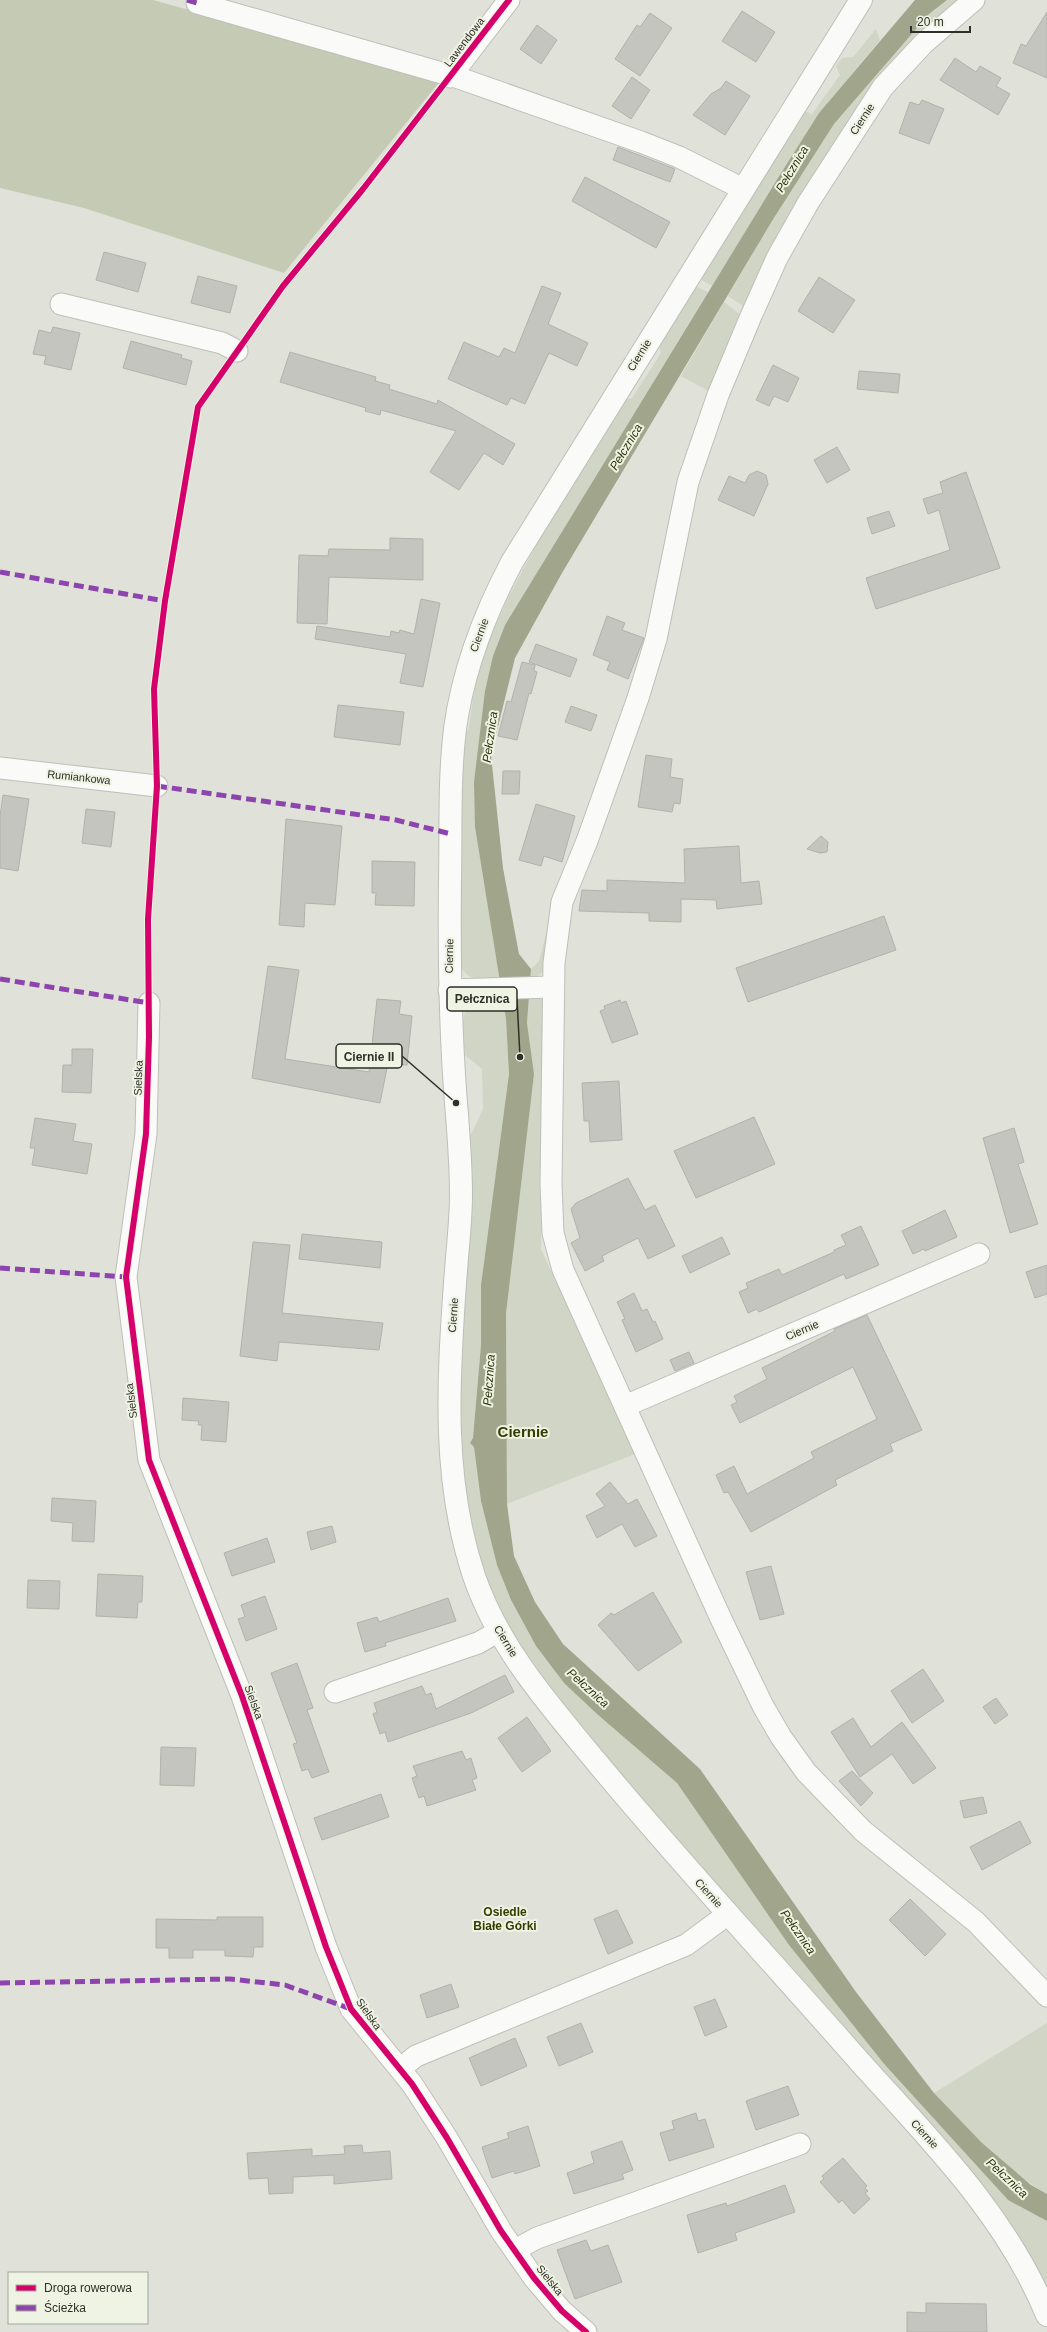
<svg xmlns="http://www.w3.org/2000/svg" width="1047" height="2332" viewBox="0 0 1047 2332" font-family="Helvetica,sans-serif">
<rect width="100%" height="100%" fill="#e0e2da"/>
<g fill="#d1d5c5">
<path d="M 947,0 L 965,0 L 919,38 L 749,307 L 743,306 L 728,296 L 772,221 L 834,124 L 929,14 Z"/>
<path d="M 876,29 L 880,40 L 819,113 L 712,286 L 700,279 L 802,110 L 812,114 L 840,75 L 836,66 L 842,58 L 853,57 Z"/>
<path d="M 693,285 L 708,292 L 505,625 L 493,656 L 475,827 L 500,980 C 478,979 468,983 457,960 L 461,776 L 464,731 L 468,731 C 471,717 472,702 475,688 C 487,635 513,586 540,539 L 537,536 L 621,401 L 632,398 L 661,353 L 657,342 Z"/>
<path d="M 724,302 L 742,316 L 712,393 L 681,376 Z"/>
<path d="M 555,900 L 544,971 L 535,978 L 531,979 L 531,969 L 539,961 Z"/>
<path d="M 536,994 L 542,1000 L 545,1018 L 541,1249 L 635,1454 L 507,1504 L 506,1314 L 534,1074 L 527,1023 L 529,995 Z"/>
<path d="M 503,996 L 506,1019 L 509,1074 L 481,1285 L 481,1345 L 473,1438 L 470,1443 L 474,1447 L 481,1501 L 497,1565 L 511,1600 L 536,1646 L 564,1683 L 597,1714 L 677,1783 L 789,1945 L 885,2065 L 1008,2200 L 1047,2221 L 1047,2291 L 1021,2240 L 998,2209 L 602,1756 L 519,1647 L 498,1610 L 483,1574 L 473,1537 L 457,1439 L 467,1143 L 483,1109 L 482,1069 L 465,1055 C 462,1017 456,998 503,996 Z"/>
<path d="M 1047,2023 L 1047,2194 C 1004,2169 967,2130 934,2093 Z"/>
</g>
<path fill="#c4cab3" d="M 0,0 L 153,0 L 441,80 L 284,273 L 84,208 L 0,188 Z"/>
<path fill="#a0a58c" d="M 915,0 L 947,0 L 929,14 L 834,124 L 772,221 L 562,573 L 515,658 L 491,755 L 503,868 L 519,954 L 531,969 L 527,1023 L 534,1074 L 506,1314 L 507,1504 L 514,1556 L 535,1602 L 563,1644 L 700,1769 L 856,1992 L 934,2093 L 982,2143 L 1031,2185 L 1047,2194 L 1047,2221 L 1008,2200 L 885,2065 L 789,1945 L 677,1783 L 597,1714 L 564,1683 L 536,1646 L 511,1600 L 497,1565 L 481,1501 L 474,1447 L 470,1443 L 473,1438 L 481,1345 L 481,1285 L 509,1074 L 506,1019 L 475,827 L 474,782 L 485,691 L 493,656 L 505,625 L 778,178 L 819,113 Z"/>
<g fill="#c4c5bf" stroke="#b0b2ab">
<path d="M 742,11 L 775,32 L 756,62 L 722,41 Z"/>
<path d="M 1047,12 L 1047,78 L 1013,63 L 1021,44 L 1026,46 Z"/>
<path d="M 650,13 L 672,28 L 640,76 L 615,59 L 637,25 L 640,27 Z"/>
<path d="M 537,25 L 557,40 L 541,64 L 520,49 Z"/>
<path d="M 955,58 L 976,72 L 980,66 L 1001,78 L 996,86 L 1010,94 L 998,115 L 940,80 Z"/>
<path d="M 632,77 L 650,90 L 631,119 L 612,106 Z"/>
<path d="M 726,81 L 750,96 L 725,135 L 693,115 L 711,94 L 721,88 Z"/>
<path d="M 922,100 L 944,109 L 929,144 L 899,133 L 910,102 L 919,105 Z"/>
<path d="M 618,147 L 675,169 L 670,182 L 613,160 Z"/>
<path d="M 585,177 L 670,222 L 656,248 L 572,201 Z"/>
<path d="M 104,252 L 146,263 L 138,292 L 96,280 Z"/>
<path d="M 198,276 L 237,286 L 230,313 L 191,303 Z"/>
<path d="M 819,277 L 855,300 L 833,333 L 798,311 Z"/>
<path d="M 542,286 L 561,293 L 548,324 L 588,343 L 577,366 L 549,353 L 525,404 L 511,398 L 507,405 L 448,379 L 464,342 L 499,357 L 504,348 L 515,353 Z"/>
<path d="M 53,327 L 80,333 L 71,370 L 44,364 L 46,356 L 33,354 L 39,330 L 51,333 Z"/>
<path d="M 131,341 L 182,355 L 181,358 L 192,361 L 186,385 L 123,368 Z"/>
<path d="M 290,352 L 376,377 L 375,381 L 390,385 L 389,389 L 437,404 L 438,400 L 515,444 L 503,465 L 484,453 L 459,490 L 430,472 L 456,431 L 381,410 L 380,415 L 365,411 L 366,408 L 280,382 Z"/>
<path d="M 773,365 L 799,378 L 788,402 L 774,396 L 769,406 L 756,400 Z"/>
<path d="M 859,371 L 900,374 L 898,393 L 857,389 Z"/>
<path d="M 837,447 L 850,470 L 827,483 L 814,460 Z"/>
<path d="M 757,471 L 766,475 L 768,484 L 754,516 L 718,500 L 729,476 L 745,483 L 749,475 Z"/>
<path d="M 966,472 L 1000,568 L 876,609 L 866,578 L 950,550 L 939,510 L 928,514 L 923,499 L 943,493 L 940,482 Z"/>
<path d="M 889,511 L 895,526 L 872,534 L 867,518 Z"/>
<path d="M 390,538 L 423,539 L 423,580 L 329,577 L 327,624 L 297,623 L 299,555 L 328,556 L 329,549 L 390,550 Z"/>
<path d="M 421,599 L 440,603 L 423,687 L 400,683 L 406,654 L 315,639 L 317,626 L 390,637 L 391,631 L 399,633 L 400,630 L 414,634 Z"/>
<path d="M 607,616 L 625,623 L 622,630 L 644,638 L 628,679 L 607,670 L 610,662 L 593,655 Z"/>
<path d="M 536,644 L 577,659 L 570,677 L 529,662 Z"/>
<path d="M 522,662 L 535,665 L 534,671 L 537,672 L 531,694 L 529,693 L 517,740 L 498,736 L 507,701 L 511,702 Z"/>
<path d="M 338,705 L 404,712 L 400,745 L 334,737 Z"/>
<path d="M 571,706 L 597,715 L 591,731 L 565,722 Z"/>
<path d="M 646,755 L 672,759 L 670,777 L 683,779 L 680,804 L 674,803 L 672,812 L 638,807 Z"/>
<path d="M 503,771 L 520,771 L 519,794 L 502,794 Z"/>
<path d="M 3,795 L 29,799 L 18,871 L 0,868 L 0,816 Z"/>
<path d="M 536,804 L 575,816 L 562,862 L 544,856 L 541,866 L 519,860 Z"/>
<path d="M 86,809 L 115,812 L 111,847 L 82,843 Z"/>
<path d="M 286,819 L 342,826 L 335,905 L 305,903 L 304,927 L 279,925 Z"/>
<path d="M 821,836 L 828,842 L 827,852 L 820,853 L 807,849 Z"/>
<path d="M 739,846 L 741,883 L 759,881 L 762,904 L 717,909 L 716,900 L 681,899 L 681,922 L 649,921 L 649,913 L 579,911 L 582,890 L 607,891 L 607,880 L 685,883 L 684,849 Z"/>
<path d="M 372,861 L 415,862 L 414,906 L 375,905 L 376,893 L 372,893 Z"/>
<path d="M 884,916 L 896,950 L 748,1002 L 736,968 Z"/>
<path d="M 268,966 L 299,970 L 285,1059 L 369,1072 L 377,999 L 401,1001 L 399,1014 L 412,1016 L 407,1065 L 388,1063 L 380,1103 L 252,1078 Z"/>
<path d="M 620,1000 L 621,1003 L 626,1001 L 638,1034 L 612,1043 L 600,1011 L 605,1009 L 604,1006 Z"/>
<path d="M 72,1049 L 93,1049 L 91,1093 L 62,1092 L 63,1065 L 72,1065 Z"/>
<path d="M 619,1081 L 622,1140 L 590,1142 L 589,1121 L 584,1121 L 582,1083 Z"/>
<path d="M 754,1117 L 775,1164 L 696,1198 L 674,1151 Z"/>
<path d="M 35,1118 L 76,1124 L 73,1141 L 92,1144 L 87,1174 L 32,1165 L 35,1148 L 30,1148 Z"/>
<path d="M 1014,1128 L 1024,1162 L 1018,1164 L 1038,1224 L 1010,1233 L 983,1138 Z"/>
<path d="M 628,1178 L 645,1210 L 655,1205 L 675,1246 L 648,1259 L 638,1238 L 602,1256 L 604,1261 L 585,1271 L 571,1243 L 580,1238 L 571,1209 L 576,1203 Z"/>
<path d="M 945,1210 L 957,1237 L 925,1251 L 924,1249 L 913,1254 L 902,1231 Z"/>
<path d="M 861,1226 L 879,1265 L 846,1279 L 844,1274 L 759,1312 L 757,1309 L 748,1313 L 739,1292 L 748,1288 L 746,1283 L 779,1269 L 782,1275 L 834,1252 L 834,1250 L 846,1245 L 841,1235 Z"/>
<path d="M 302,1234 L 382,1242 L 380,1268 L 299,1259 Z"/>
<path d="M 722,1237 L 730,1254 L 690,1273 L 682,1256 Z"/>
<path d="M 253,1242 L 290,1245 L 282,1313 L 383,1323 L 379,1350 L 279,1342 L 277,1361 L 240,1356 Z"/>
<path d="M 1047,1265 L 1047,1294 L 1035,1298 L 1026,1272 Z"/>
<path d="M 634,1293 L 642,1311 L 647,1309 L 653,1322 L 655,1321 L 663,1339 L 636,1352 L 622,1320 L 625,1319 L 617,1302 Z"/>
<path d="M 867,1315 L 922,1430 L 890,1444 L 893,1451 L 835,1480 L 837,1485 L 751,1532 L 728,1492 L 724,1493 L 716,1475 L 734,1466 L 747,1494 L 814,1458 L 811,1452 L 877,1419 L 853,1367 L 740,1423 L 731,1405 L 737,1402 L 734,1396 L 767,1379 L 762,1368 L 835,1331 L 834,1329 Z"/>
<path d="M 689,1352 L 694,1363 L 675,1371 L 670,1360 Z"/>
<path d="M 183,1398 L 229,1402 L 226,1442 L 201,1440 L 202,1425 L 198,1425 L 199,1421 L 182,1420 Z"/>
<path d="M 610,1482 L 628,1504 L 637,1499 L 657,1536 L 635,1547 L 622,1524 L 597,1538 L 586,1516 L 605,1506 L 596,1494 Z"/>
<path d="M 52,1498 L 96,1501 L 94,1542 L 72,1541 L 73,1523 L 51,1521 Z"/>
<path d="M 332,1526 L 336,1542 L 311,1550 L 307,1532 Z"/>
<path d="M 267,1538 L 275,1562 L 232,1576 L 224,1553 Z"/>
<path d="M 771,1566 L 784,1614 L 760,1620 L 746,1572 Z"/>
<path d="M 98,1574 L 143,1576 L 142,1602 L 138,1602 L 137,1618 L 96,1616 Z"/>
<path d="M 28,1580 L 60,1581 L 59,1609 L 27,1608 Z"/>
<path d="M 653,1592 L 682,1642 L 638,1671 L 598,1625 L 611,1613 L 614,1615 Z"/>
<path d="M 265,1596 L 277,1629 L 246,1641 L 238,1619 L 245,1617 L 241,1605 Z"/>
<path d="M 448,1598 L 456,1621 L 385,1643 L 386,1646 L 365,1652 L 357,1623 L 377,1617 L 379,1622 Z"/>
<path d="M 297,1663 L 313,1708 L 307,1710 L 329,1772 L 312,1778 L 308,1769 L 302,1771 L 293,1744 L 297,1743 L 271,1673 Z"/>
<path d="M 923,1669 L 944,1701 L 912,1723 L 891,1691 Z"/>
<path d="M 505,1675 L 514,1692 L 471,1713 L 388,1742 L 385,1732 L 380,1734 L 373,1714 L 377,1712 L 374,1703 L 422,1686 L 426,1695 L 431,1693 L 436,1709 Z"/>
<path d="M 996,1698 L 1008,1715 L 995,1724 L 983,1707 Z"/>
<path d="M 527,1717 L 551,1751 L 522,1772 L 498,1738 Z"/>
<path d="M 853,1718 L 871,1747 L 902,1722 L 936,1768 L 913,1784 L 892,1754 L 860,1777 L 831,1732 Z"/>
<path d="M 161,1747 L 196,1748 L 194,1786 L 160,1785 Z"/>
<path d="M 462,1751 L 466,1760 L 471,1758 L 477,1778 L 472,1780 L 476,1790 L 427,1806 L 424,1796 L 419,1798 L 412,1778 L 417,1776 L 413,1766 Z"/>
<path d="M 852,1771 L 873,1793 L 861,1806 L 839,1781 Z"/>
<path d="M 381,1794 L 389,1817 L 322,1840 L 314,1818 Z"/>
<path d="M 983,1797 L 987,1813 L 964,1818 L 960,1801 Z"/>
<path d="M 1020,1821 L 1031,1843 L 982,1870 L 970,1847 Z"/>
<path d="M 910,1899 L 946,1934 L 925,1956 L 889,1920 Z"/>
<path d="M 617,1910 L 633,1943 L 608,1954 L 594,1919 Z"/>
<path d="M 217,1917 L 263,1917 L 263,1947 L 254,1947 L 253,1957 L 225,1956 L 225,1950 L 193,1950 L 193,1958 L 169,1958 L 169,1948 L 156,1948 L 156,1919 L 217,1920 Z"/>
<path d="M 451,1984 L 459,2007 L 427,2018 L 420,1995 Z"/>
<path d="M 715,1999 L 727,2027 L 705,2036 L 694,2007 Z"/>
<path d="M 581,2023 L 593,2052 L 559,2066 L 547,2037 Z"/>
<path d="M 515,2038 L 527,2066 L 481,2086 L 469,2058 Z"/>
<path d="M 788,2086 L 799,2115 L 756,2130 L 746,2101 Z"/>
<path d="M 696,2113 L 698,2121 L 705,2119 L 714,2147 L 669,2161 L 660,2133 L 674,2129 L 672,2121 Z"/>
<path d="M 528,2126 L 540,2166 L 515,2174 L 514,2171 L 492,2178 L 482,2147 L 509,2138 L 507,2133 Z"/>
<path d="M 622,2141 L 633,2170 L 622,2174 L 624,2179 L 574,2194 L 567,2173 L 594,2163 L 591,2152 Z"/>
<path d="M 362,2145 L 363,2153 L 390,2151 L 392,2179 L 334,2184 L 334,2175 L 293,2177 L 293,2193 L 269,2194 L 268,2178 L 249,2179 L 247,2153 L 312,2149 L 312,2156 L 345,2154 L 344,2146 Z"/>
<path d="M 843,2158 L 867,2186 L 865,2188 L 868,2191 L 865,2193 L 870,2199 L 854,2214 L 842,2200 L 839,2203 L 820,2182 L 824,2179 L 822,2176 Z"/>
<path d="M 785,2185 L 795,2212 L 735,2233 L 737,2240 L 698,2253 L 687,2215 L 726,2203 L 727,2206 Z"/>
<path d="M 586,2240 L 591,2251 L 608,2245 L 622,2282 L 575,2299 L 557,2250 Z"/>
<path d="M 926,2303 L 986,2304 L 987,2332 L 907,2332 L 907,2312 L 926,2313 Z"/>
</g>
<g fill="none" stroke-linecap="round" stroke-linejoin="round">
<g stroke="#bdbfb8" stroke-width="23">
<g id="minor">
<path d="M 199,0 L 197,3 L 456,77 L 641,142 L 679,157 L 743,189"/>
<path d="M 974,0 L 924,43 L 883,87 L 808,203 L 777,258 L 751,316 L 718,395 L 688,482 L 656,639 L 638,698 L 587,841 L 562,902 L 554,963 L 551,1184 L 553,1233 L 563,1270 L 722,1621 L 763,1706 L 781,1737 L 806,1772 L 863,1831 L 976,1922 L 1047,1996"/>
<path d="M 450,77 L 509,0"/>
<path d="M 61,304 L 222,343 L 237,351"/>
<path d="M 0,768 L 157,786"/>
<path d="M 449,990 L 553,987"/>
<path d="M 149,1003 L 146,1134 L 126,1277 L 149,1460 L 242,1696 L 326,1947 L 351,2009 L 412,2084 L 447,2138 L 501,2231 L 534,2278 L 562,2311 L 586,2332"/>
<path d="M 625,1406 L 979,1254"/>
<path d="M 335,1692 L 478,1643 L 499,1631"/>
<path d="M 401,2068 L 416,2056 L 686,1945 L 728,1914"/>
<path d="M 515,2250 L 537,2238 L 800,2144"/>
</g>
</g>
<g stroke="#bdbfb8" stroke-width="24">
<path id="tertiary" d="M 861,0 L 512,562 C 484,615 463,670 455,729 C 449,778 451,828 450,878 C 449,958 450,1035 457,1115 C 459,1141 461,1167 461,1194 C 461,1223 457,1253 455,1283 C 448,1382 442,1480 474,1576 C 499,1649 551,1707 599,1765 C 683,1866 773,1963 860,2062 C 931,2141 1006,2215 1047,2315"/>
</g>
<use href="#minor" stroke="#fafbf9" stroke-width="21"/>
<use href="#tertiary" stroke="#fafbf9" stroke-width="22"/>
<g stroke="#8e44ad" stroke-width="5" stroke-dasharray="10 5" stroke-linecap="butt">
<path d="M 187,0 L 197,3"/>
<path d="M 0,572 L 165,601"/>
<path d="M 157,786 L 396,820 L 451,834"/>
<path d="M 0,979 L 149,1003 L 149,1000"/>
<path d="M 0,1268 L 126,1277"/>
<path d="M 0,1983 L 230,1979 L 285,1985 L 351,2009"/>
</g>
<g stroke="#eff3e3" stroke-width="8">
<path id="cycleway" d="M 509,0 L 363,189 L 283,286 L 198,407 L 165,601 L 154,689 L 157,786 L 148,919 L 149,1037 L 146,1134 L 126,1277 L 149,1460 L 242,1696 L 326,1947 L 351,2009 L 412,2084 L 447,2138 L 501,2231 L 534,2278 L 562,2311 L 586,2332"/>
</g>
<use href="#cycleway" stroke="#d6006c" stroke-width="6"/>
</g>
<g text-anchor="middle" stroke-width="4" stroke-linejoin="round" paint-order="stroke">
<g font-size="11" fill="#2e2f29" stroke="#eff3e3">
<text transform="translate(464 42) rotate(-53)" y="4">Lawendowa</text>
<text transform="translate(862 119) rotate(-57)" y="4">Ciernie</text>
<text transform="translate(639 355) rotate(-58)" y="4">Ciernie</text>
<text transform="translate(479 635) rotate(-70)" y="4">Ciernie</text>
<text transform="translate(79 777) rotate(6)" y="4">Rumiankowa</text>
<text transform="translate(449 956) rotate(-89)" y="4">Ciernie</text>
<text transform="translate(138 1078) rotate(-88)" y="4">Sielska</text>
<text transform="translate(453 1315) rotate(-86)" y="4">Ciernie</text>
<text transform="translate(802 1330) rotate(-23)" y="4">Ciernie</text>
<text transform="translate(131 1401) rotate(-97)" y="4">Sielska</text>
<text transform="translate(506 1641) rotate(59)" y="4">Ciernie</text>
<text transform="translate(254 1702) rotate(70)" y="4">Sielska</text>
<text transform="translate(709 1893) rotate(48)" y="4">Ciernie</text>
<text transform="translate(369 2014) rotate(55)" y="4">Sielska</text>
<text transform="translate(925 2134) rotate(48)" y="4">Ciernie</text>
<text transform="translate(550 2280) rotate(51)" y="4">Sielska</text>
</g>
<g font-size="12" font-style="italic" fill="#2e350b" stroke="#eff3e3">
<text transform="translate(792 169) rotate(-59)" y="4">Pełcznica</text>
<text transform="translate(626 447) rotate(-59)" y="4">Pełcznica</text>
<text transform="translate(490 737) rotate(-82)" y="4">Pełcznica</text>
<text transform="translate(489 1380) rotate(-86)" y="4">Pełcznica</text>
<text transform="translate(588 1688) rotate(42)" y="4">Pełcznica</text>
<text transform="translate(798 1932) rotate(55)" y="4">Pełcznica</text>
<text transform="translate(1007 2178) rotate(43)" y="4">Pełcznica</text>
</g>
<g font-size="12" font-weight="bold" fill="#343c00" stroke="#eff3e3">
<text x="505" y="1916">Osiedle<tspan x="505" dy="14">Białe Górki</tspan></text>
</g>
<g font-size="15" font-weight="bold" fill="#343c00" stroke="#eff3e3">
<text x="523" y="1437">Ciernie</text>
</g>
</g>
<path fill="none" stroke="#2e2f29" stroke-width="1.5" d="M520 1057L517 999M456 1103L402 1056"/>
<g fill="#2e2f29" stroke="#eff3e3" stroke-width="1.5">
<circle cx="520" cy="1057" r="4"/>
<circle cx="456" cy="1103" r="4"/>
</g>
<g fill="#eff3e3" stroke="#2e2f29" stroke-width="1.5">
<rect x="447" y="987" width="70" height="24" rx="4"/>
<rect x="336" y="1044" width="66" height="24" rx="4"/>
</g>
<g font-size="12" text-anchor="middle" font-weight="bold" fill="#2e2f29">
<text x="482" y="1003">Pełcznica</text>
<text x="369" y="1061">Ciernie II</text>
</g>
<rect x="8" y="2272" width="140" height="52" fill="#eff3e3" stroke="#a2a599"/>
<rect x="16" y="2285" width="20" height="6" fill="#d6006c" stroke="#a2a599"/>
<text x="44" y="2292" font-size="12" fill="#2e2f29">Droga rowerowa</text>
<rect x="16" y="2305" width="20" height="6" fill="#8e44ad" stroke="#a2a599"/>
<text x="44" y="2312" font-size="12" fill="#2e2f29">Ścieżka</text>
<path d="M911 26v6h59v-6" fill="none" stroke="#2e2f29" stroke-width="2"/>
<text x="917" y="26" font-size="12" fill="#2e2f29" stroke="#eff3e3" stroke-width="3" paint-order="stroke">20 m</text>
</svg>
